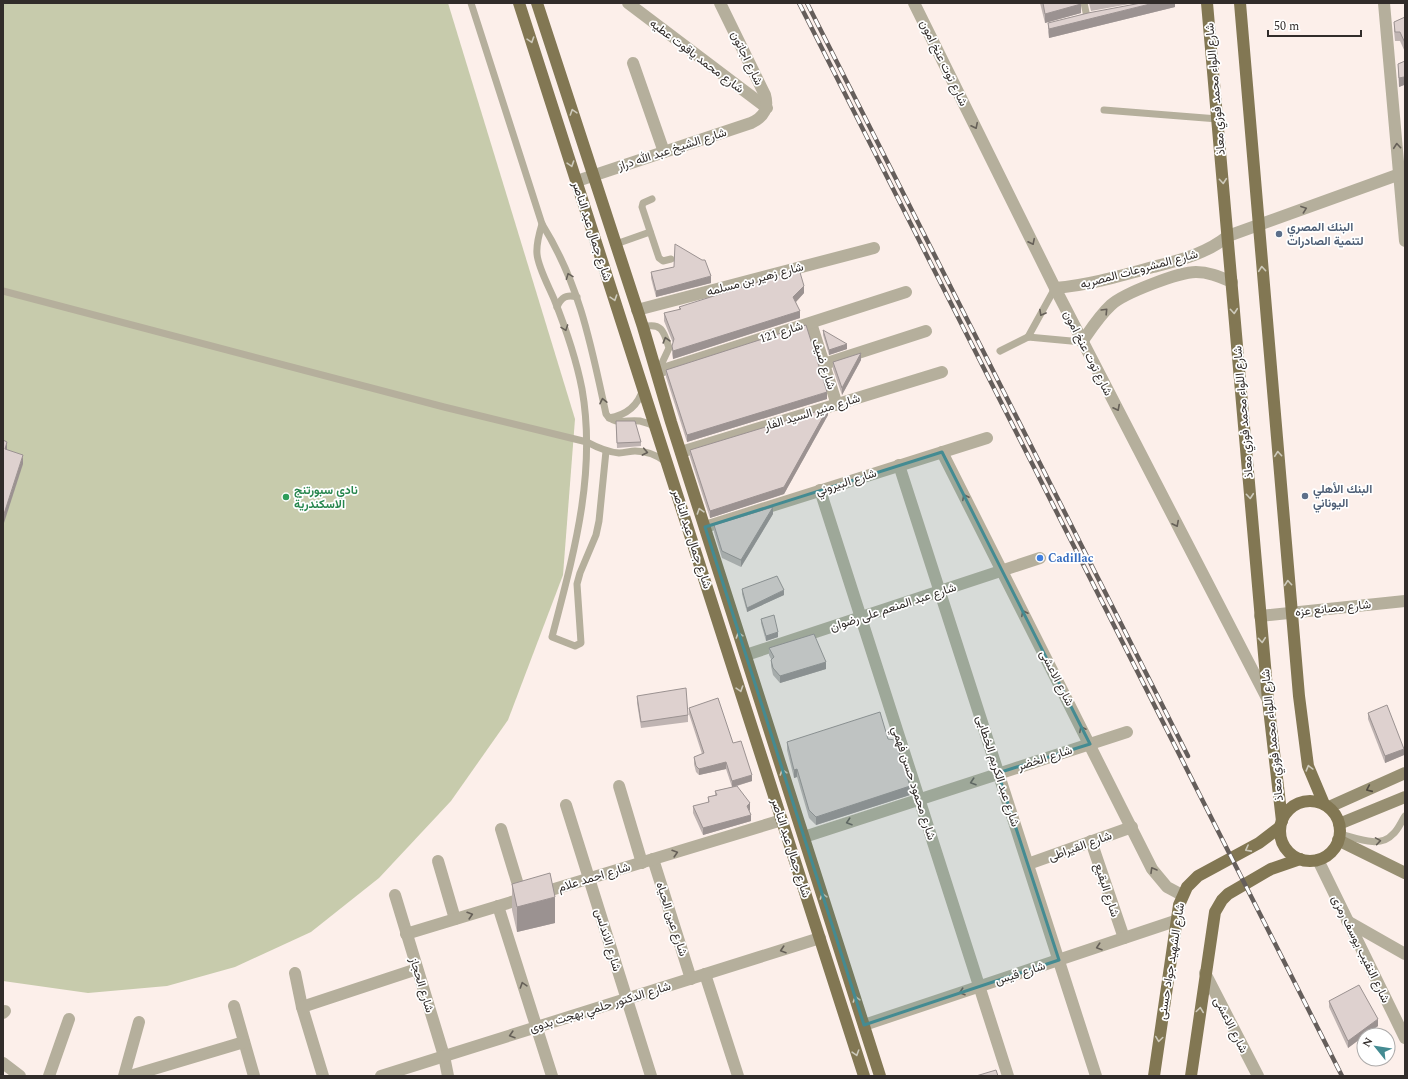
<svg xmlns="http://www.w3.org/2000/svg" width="1408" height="1079" viewBox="0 0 1408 1079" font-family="Spectral,Vazirmatn,serif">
<rect width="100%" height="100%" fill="#fcefea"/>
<path fill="#c7cbac" d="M 3,3 L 448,3 L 575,419 L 563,575 L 508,720 L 451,801 L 379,878 L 311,932 L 235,967 L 167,986 L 88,993 L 3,981 Z"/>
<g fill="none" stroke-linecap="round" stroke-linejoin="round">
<g stroke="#b5af9c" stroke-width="7">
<path d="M 471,3 L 542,224 C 580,285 591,345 606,414 C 614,426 627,419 640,421 C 645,422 650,424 655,427"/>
<path d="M 1084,3 L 1087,17"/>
<path d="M 1104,110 L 1218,119"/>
<path d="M 652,199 L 643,203 L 642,207 L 659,258 L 663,261 L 671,259"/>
<path d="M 542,224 C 539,234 536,244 537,254 C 538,267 549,287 554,299 C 566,329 576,358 582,389 C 597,474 573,556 552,637 L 575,646 L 581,643 L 577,584 L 580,573 L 596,535 L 599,521 L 606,451"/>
<path d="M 616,244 L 650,232"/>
<path d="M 3,291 L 444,407 L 587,442 C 598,448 607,452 619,453 C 625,453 630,451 635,451 C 647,451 657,455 666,462"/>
<path d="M 557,307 C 561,297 567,294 577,297"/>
<path d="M 643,327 C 662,322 664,332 669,348 L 662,363 L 656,368"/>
<path d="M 1028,337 L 1055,288"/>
<path d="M 1000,351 L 1028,337 L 1082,342"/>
<path d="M 609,418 C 627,415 638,406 643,389"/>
<path d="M 1340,834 C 1356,838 1380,849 1393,834 C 1398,830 1401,822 1405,816"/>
</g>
<g stroke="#b5af9c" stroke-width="12">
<path d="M 628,3 L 767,108"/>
<path d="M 1384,3 L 1405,241"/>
<path d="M 633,63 L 664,152"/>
<path d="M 577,181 L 751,123 C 764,117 769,109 765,95 L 720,3"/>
<path d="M 1055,288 C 1089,285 1120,276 1153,267 C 1180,260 1206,254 1228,236 L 1400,174"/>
<path d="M 637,310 L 874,248"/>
<path d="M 811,323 L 837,405"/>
<path d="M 1082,342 C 1091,329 1099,316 1111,305 C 1124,293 1179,272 1196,272 C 1209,272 1220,277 1232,282"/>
<path d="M 824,364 L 926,331"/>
<path d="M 657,372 L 906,292"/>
<path d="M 681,452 L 942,372"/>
<path d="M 942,452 L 1152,869 L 1167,887 L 1182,895"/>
<path d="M 899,465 L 1096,1076"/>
<path d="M 820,490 L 1008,1076"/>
<path d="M 705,527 L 987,438"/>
<path d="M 1260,616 L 1405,601"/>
<path d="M 746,655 L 1040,558"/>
<path d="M 619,786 L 642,863"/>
<path d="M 566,805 L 651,1076"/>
<path d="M 501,829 L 522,898"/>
<path d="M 804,837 L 1127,732"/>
<path d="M 1091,841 L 1124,938"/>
<path d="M 653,859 L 691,979"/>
<path d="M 1318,860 L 1405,1038"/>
<path d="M 438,861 L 455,919"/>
<path d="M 1028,864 L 1132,827"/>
<path d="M 395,895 L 444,1056 L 448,1076"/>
<path d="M 498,906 L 552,1076"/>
<path d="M 1347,921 L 1405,954"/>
<path d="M 406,934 L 782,820"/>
<path d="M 295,973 L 302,1007 L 323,1076"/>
<path d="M 1205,973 L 1258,1076"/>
<path d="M 705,974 L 738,1076"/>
<path d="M 234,1006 L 254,1076"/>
<path d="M 302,1007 L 417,969"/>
<path d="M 3,1013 L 5,1011"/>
<path d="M 864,1025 L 1175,921"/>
<path d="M 3,1063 L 20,1076"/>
<path d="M 49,1076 L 69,1019"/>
<path d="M 124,1076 L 139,1022"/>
<path d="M 130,1076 L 244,1042"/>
<path d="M 381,1076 L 820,938"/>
</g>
<path stroke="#b5af9c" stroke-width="12" d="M 914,3 L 1055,288 L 1268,700"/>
<g stroke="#978f72" stroke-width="12">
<path d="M 1329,807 L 1405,773"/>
<path d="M 1339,824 L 1405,797"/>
<path d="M 1338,840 L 1405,873"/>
</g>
<g stroke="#827753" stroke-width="12">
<path d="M 519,3 L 864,1076"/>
<path d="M 537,3 L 643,327 L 671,422 L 880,1076"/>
<path d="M 1207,3 L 1268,700 L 1282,821"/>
<path d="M 1240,3 L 1299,696 L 1308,766 L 1324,804"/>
<circle cx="1310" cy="831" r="30"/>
<path d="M 1154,1076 L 1179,905 L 1187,887 L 1198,876 L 1259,843 L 1280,827"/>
<path d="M 1191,1076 L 1215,912 L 1222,900 L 1228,894 L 1271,869 L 1300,859"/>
</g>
<g stroke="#655e5b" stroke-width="4.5">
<g id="rail">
<path d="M 799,3 L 1342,1076"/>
<path d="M 807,3 L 1188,756"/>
</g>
</g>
<use href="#rail" stroke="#fff" stroke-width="3" stroke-dasharray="9" stroke-linecap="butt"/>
</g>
<g fill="#bfb4b2">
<path d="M 1040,3 L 1081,3 L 1081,13 L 1045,23 Z"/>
<path d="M 1089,3 L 1135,3 L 1091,11 Z"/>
<path d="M 1175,3 L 1175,7 L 1049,38 L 1048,32 L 1048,23 Z"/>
<path d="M 1405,17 L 1405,52 L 1400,41 L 1395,41 L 1394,31 L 1394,22 Z"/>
<path d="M 1405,61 L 1405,88 L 1404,85 L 1399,87 L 1398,73 L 1398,64 Z"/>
<path d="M 651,272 L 711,283 L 656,297 L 651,278 Z"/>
<path d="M 804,293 L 796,302 L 800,318 L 673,359 L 672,354 L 672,346 L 673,343 L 664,321 L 664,313 L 679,310 L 679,307 Z"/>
<path d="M 823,330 L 847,349 L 829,355 L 823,335 Z"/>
<path d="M 861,360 L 842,395 L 833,369 L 833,362 Z"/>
<path d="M 666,370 L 827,399 L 687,442 L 666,377 Z"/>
<path d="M 828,415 L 784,494 L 710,518 L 690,457 L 690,450 Z"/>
<path d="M 616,426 L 641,442 L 641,446 L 617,448 Z"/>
<path d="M 773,514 L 741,567 L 722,558 L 714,532 L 714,525 Z"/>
<path d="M 742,589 L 784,595 L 747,612 L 742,594 Z"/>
<path d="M 761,619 L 778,637 L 766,641 L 761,623 Z"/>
<path d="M 769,648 L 826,669 L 780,683 L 773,675 L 771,666 L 771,659 L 769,655 Z"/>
<path d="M 637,696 L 688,715 L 688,722 L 641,728 L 637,703 Z"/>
<path d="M 689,708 L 733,743 L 752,781 L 734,787 L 750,810 L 749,811 L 751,821 L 703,835 L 693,813 L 693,806 L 708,803 L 708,797 L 715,795 L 715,791 L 732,787 L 726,769 L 699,775 L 696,772 L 694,764 L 694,757 L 702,754 L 689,714 Z"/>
<path d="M 1368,713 L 1404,755 L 1385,763 L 1368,719 Z"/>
<path d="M 888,739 L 910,795 L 816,825 L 809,818 L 797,777 L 794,778 L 787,750 L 787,742 Z"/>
<path d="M 512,884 L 555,923 L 517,932 L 512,910 Z"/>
<path d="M 1329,1001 L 1378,1026 L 1364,1035 L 1364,1036 L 1348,1048 L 1329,1007 Z"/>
</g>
<g fill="#9b9291">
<path d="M 1154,3 L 1175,3 L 1175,7 L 1049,38 L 1049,29 Z"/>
<path d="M 1081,4 L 1081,13 L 1045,23 L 1045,14 Z"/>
<path d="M 1404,77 L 1404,85 L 1399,87 L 1399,78 Z"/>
<path d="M 711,276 L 711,283 L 656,297 L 656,291 Z"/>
<path d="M 804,286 L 804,293 L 793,305 L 793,297 Z"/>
<path d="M 800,311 L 800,318 L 673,359 L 673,351 Z"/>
<path d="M 847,344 L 847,349 L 829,355 L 829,350 Z"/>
<path d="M 861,353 L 861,360 L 842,395 L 842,388 Z"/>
<path d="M 827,392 L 827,399 L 687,442 L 687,435 Z"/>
<path d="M 828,408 L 828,415 L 784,494 L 710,518 L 710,511 Z"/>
<path d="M 7,442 L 7,451 L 5,449 Z"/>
<path d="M 23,455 L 23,464 L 3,526 L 3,517 Z"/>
<path d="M 773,507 L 773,514 L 741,567 L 741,560 Z"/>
<path d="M 784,590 L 784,595 L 747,612 L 747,608 Z"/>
<path d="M 778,632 L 778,637 L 766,641 L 766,636 Z"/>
<path d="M 826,662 L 826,669 L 780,683 L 780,676 Z"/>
<path d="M 1404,749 L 1404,755 L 1385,763 L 1385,756 Z"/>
<path d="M 726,762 L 726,769 L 699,775 L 699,769 Z"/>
<path d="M 797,769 L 797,777 L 794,778 L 794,770 Z"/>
<path d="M 752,775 L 752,781 L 732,787 L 732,781 Z"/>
<path d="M 910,786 L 910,795 L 816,825 L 816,817 Z"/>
<path d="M 750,803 L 750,810 L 747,813 L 747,806 Z"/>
<path d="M 751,815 L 751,821 L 703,835 L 703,828 Z"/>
<path d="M 555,897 L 555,923 L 517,932 L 517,907 Z"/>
<path d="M 1378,1019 L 1378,1026 L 1365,1035 L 1364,1035 L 1364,1036 L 1348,1048 L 1348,1041 Z"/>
</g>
<g fill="#ded1cf" stroke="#9b9291">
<path d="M 1043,3 L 1081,3 L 1081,4 L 1045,14 Z"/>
<path d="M 1141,3 L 1154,3 L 1049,29 L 1048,23 L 1088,13 Z"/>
<path d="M 1405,17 L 1405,43 L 1400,32 L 1395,32 L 1394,22 Z"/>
<path d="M 1405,61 L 1405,79 L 1404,77 L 1399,78 L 1398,64 Z"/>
<path d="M 675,244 L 702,260 L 705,260 L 711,276 L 656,291 L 651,272 L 674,267 Z"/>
<path d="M 799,269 L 804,286 L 793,297 L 800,311 L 673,351 L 672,346 L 674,339 L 664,313 L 681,309 L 679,307 Z"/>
<path d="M 806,325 L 827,392 L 687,435 L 666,370 Z"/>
<path d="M 823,330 L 847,344 L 829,350 Z"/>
<path d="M 861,353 L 842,388 L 833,362 Z"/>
<path d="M 828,408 L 784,487 L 710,511 L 690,450 Z"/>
<path d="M 616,421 L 635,421 L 641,442 L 617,443 Z"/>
<path d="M 3,440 L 7,442 L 5,449 L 23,455 L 3,517 Z"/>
<path d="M 773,507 L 741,560 L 722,551 L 714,525 Z"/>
<path d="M 777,576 L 784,590 L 747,608 L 742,589 Z"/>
<path d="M 774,615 L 778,632 L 766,636 L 761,619 Z"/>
<path d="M 814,634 L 826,662 L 780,676 L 773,668 L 771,660 L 774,657 L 769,648 Z"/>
<path d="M 686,688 L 688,715 L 641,722 L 637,696 Z"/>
<path d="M 718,698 L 733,743 L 741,741 L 752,775 L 732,781 L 726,762 L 699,769 L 696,766 L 694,757 L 704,753 L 689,708 Z"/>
<path d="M 1387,705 L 1404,749 L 1385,756 L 1368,713 Z"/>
<path d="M 880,712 L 888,739 L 895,740 L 910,786 L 816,817 L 809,810 L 797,769 L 794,770 L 787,742 Z"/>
<path d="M 737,786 L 750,803 L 747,806 L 751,815 L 703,828 L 693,806 L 709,802 L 708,797 L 717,795 L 715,791 Z"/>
<path d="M 550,873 L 555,897 L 517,907 L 512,884 Z"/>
<path d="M 1359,985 L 1378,1019 L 1348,1041 L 1329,1001 Z"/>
<path d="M 996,1070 L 998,1076 L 976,1076 Z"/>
</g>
<defs><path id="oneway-chevron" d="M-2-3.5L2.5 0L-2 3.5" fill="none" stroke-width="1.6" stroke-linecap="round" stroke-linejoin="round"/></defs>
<g stroke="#cdc9ba">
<use href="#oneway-chevron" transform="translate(531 40) rotate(72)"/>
<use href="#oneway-chevron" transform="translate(573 112) rotate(-108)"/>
<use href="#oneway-chevron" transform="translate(571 164) rotate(72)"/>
<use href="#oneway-chevron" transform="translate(1223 181) rotate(85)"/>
<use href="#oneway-chevron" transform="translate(1262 269) rotate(-95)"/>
<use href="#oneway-chevron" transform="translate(614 298) rotate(72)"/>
<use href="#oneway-chevron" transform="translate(1234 311) rotate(85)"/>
<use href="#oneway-chevron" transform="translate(1278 454) rotate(-95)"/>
<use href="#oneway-chevron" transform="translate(1250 496) rotate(85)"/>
<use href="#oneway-chevron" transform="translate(700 511) rotate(-108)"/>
<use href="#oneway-chevron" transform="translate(1288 583) rotate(-95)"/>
<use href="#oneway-chevron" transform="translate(739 635) rotate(-108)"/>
<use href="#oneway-chevron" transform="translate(1262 640) rotate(85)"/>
<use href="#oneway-chevron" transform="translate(740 689) rotate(72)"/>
<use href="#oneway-chevron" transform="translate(1309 768) rotate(-105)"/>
<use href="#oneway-chevron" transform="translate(783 772) rotate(-108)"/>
<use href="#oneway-chevron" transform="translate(1248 849) rotate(152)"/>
<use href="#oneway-chevron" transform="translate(823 896) rotate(-108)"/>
<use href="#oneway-chevron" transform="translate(856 999) rotate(-108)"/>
<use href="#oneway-chevron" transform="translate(1200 1010) rotate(-82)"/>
<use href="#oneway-chevron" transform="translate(1159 1039) rotate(98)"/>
<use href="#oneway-chevron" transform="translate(856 1053) rotate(73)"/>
</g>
<g stroke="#666058">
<use href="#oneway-chevron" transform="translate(975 126) rotate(64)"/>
<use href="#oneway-chevron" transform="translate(1397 146) rotate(-95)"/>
<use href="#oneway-chevron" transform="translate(1304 209) rotate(-20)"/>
<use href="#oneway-chevron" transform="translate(1032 242) rotate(64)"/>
<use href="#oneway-chevron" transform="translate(569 276) rotate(-111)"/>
<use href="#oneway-chevron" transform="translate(1105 311) rotate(-46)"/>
<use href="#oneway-chevron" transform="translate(1042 313) rotate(119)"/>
<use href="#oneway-chevron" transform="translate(565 328) rotate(70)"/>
<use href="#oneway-chevron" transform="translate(666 340) rotate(-106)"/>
<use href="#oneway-chevron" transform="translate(603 401) rotate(-102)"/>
<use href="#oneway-chevron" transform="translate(1117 408) rotate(63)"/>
<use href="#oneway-chevron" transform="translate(645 452) rotate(11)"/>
<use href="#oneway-chevron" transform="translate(965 497) rotate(-117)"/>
<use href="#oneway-chevron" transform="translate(1176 524) rotate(63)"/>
<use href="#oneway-chevron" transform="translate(1024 613) rotate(-117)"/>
<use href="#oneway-chevron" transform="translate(1082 729) rotate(-117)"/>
<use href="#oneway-chevron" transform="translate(973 782) rotate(162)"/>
<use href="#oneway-chevron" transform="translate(849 822) rotate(162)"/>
<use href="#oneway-chevron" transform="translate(1378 841) rotate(-9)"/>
<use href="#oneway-chevron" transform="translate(675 853) rotate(-17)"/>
<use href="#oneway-chevron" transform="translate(1153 870) rotate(-120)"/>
<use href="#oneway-chevron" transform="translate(470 915) rotate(-17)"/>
<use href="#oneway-chevron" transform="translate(1099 947) rotate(162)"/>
<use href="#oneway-chevron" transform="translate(783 950) rotate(162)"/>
<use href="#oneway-chevron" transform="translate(523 985) rotate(-108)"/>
<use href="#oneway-chevron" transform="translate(962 992) rotate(162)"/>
<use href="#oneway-chevron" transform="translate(512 1035) rotate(163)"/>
</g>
<use stroke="#504a40" href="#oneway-chevron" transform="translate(1369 789) rotate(156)"/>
<path fill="#448b92" fill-opacity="0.2" stroke="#448b92" stroke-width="3" stroke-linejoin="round" d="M 942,452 L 1090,744 L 998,773 L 1059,960 L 864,1025 L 705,527 Z"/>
<g fill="#5c6f8a" stroke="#fff" stroke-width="1.5">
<circle cx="1279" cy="234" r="4"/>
<circle cx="1305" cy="496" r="4"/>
</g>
<circle fill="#2e9e5b" stroke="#fff" stroke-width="1.5" cx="286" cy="497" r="4"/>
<circle fill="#3f7fe0" stroke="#fff" stroke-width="1.5" cx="1040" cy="558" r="4"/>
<g text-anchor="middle" stroke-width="3.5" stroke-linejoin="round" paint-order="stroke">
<g font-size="12" fill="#312c2a" stroke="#fff">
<text transform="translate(697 56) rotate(37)" y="4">شارع محمد ياقوت عطيه</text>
<text transform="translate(747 58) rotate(64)" y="4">شارع اجاتون</text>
<text transform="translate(944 63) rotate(64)" y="4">شارع توت عنخ امون</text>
<text transform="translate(1215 89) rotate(-95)" y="4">شارع اللواء محمد فوزي معاذ</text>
<text transform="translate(672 149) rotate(-18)" y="4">شارع الشيخ عبد الله دراز</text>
<text transform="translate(592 231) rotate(72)" y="4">شارع جمال عبد الناصر</text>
<text transform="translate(1139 269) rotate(-15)" y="4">شارع المشروعات المصريه</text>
<text transform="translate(755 279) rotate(-15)" y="4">شارع زهير بن مسلمه</text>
<text transform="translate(781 332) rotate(-18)" y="4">شارع 121</text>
<text transform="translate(1088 353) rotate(63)" y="4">شارع توت عنخ امون</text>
<text transform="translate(824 364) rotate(72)" y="4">شارع ضيف</text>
<text transform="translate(812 412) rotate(-17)" y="4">شارع منير السيد الفار</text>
<text transform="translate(1243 412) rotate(-95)" y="4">شارع اللواء محمد فوزي معاذ</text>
<text transform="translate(846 482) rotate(-18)" y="4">شارع البيروني</text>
<text transform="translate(692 539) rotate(72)" y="4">شارع جمال عبد الناصر</text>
<text transform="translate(893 607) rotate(-18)" y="4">شارع عبد المنعم على رضوان</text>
<text transform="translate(1333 608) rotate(-6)" y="4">شارع مصانع عزه</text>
<text transform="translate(1057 678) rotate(63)" y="4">شارع الاعشى</text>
<text transform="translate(1272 735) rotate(-96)" y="4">شارع اللواء محمد فوزي معاذ</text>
<text transform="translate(1045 758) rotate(-18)" y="4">شارع الخضر</text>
<text transform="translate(998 771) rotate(72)" y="4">شارع عبد الكريم الخطابى</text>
<text transform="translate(914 783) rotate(72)" y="4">شارع محمود حسن فهمي</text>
<text transform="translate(1080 846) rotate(-20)" y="4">شارع القيراطى</text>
<text transform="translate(791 848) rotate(72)" y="4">شارع جمال عبد الناصر</text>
<text transform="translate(594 877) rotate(-17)" y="4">شارع احمد علام</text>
<text transform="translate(1107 890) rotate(72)" y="4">شارع البقيع</text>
<text transform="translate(672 919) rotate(72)" y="4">شارع عين الحياه</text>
<text transform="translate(608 940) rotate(73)" y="4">شارع الاندلس</text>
<text transform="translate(1361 949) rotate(64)" y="4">شارع النقيب يوسف رمزى</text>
<text transform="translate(1171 961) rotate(-81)" y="4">شارع الشهيد جواد حسنى</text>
<text transform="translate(1020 973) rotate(-18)" y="4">شارع قيس</text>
<text transform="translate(422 985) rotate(73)" y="4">شارع الحجاز</text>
<text transform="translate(600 1007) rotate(-17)" y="4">شارع الدكتور حلمي بهجت بدوى</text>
<text transform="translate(1231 1025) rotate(63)" y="4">شارع الاعشى</text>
</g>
<g font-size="12" font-weight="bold" fill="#4e5e75" stroke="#fff" text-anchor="start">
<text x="1287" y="231">البنك المصري<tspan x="1287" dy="14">لتنمية الصادرات</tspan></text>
<text x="1313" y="493">البنك الأهلي<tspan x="1313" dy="14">اليوناني</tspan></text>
</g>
<g font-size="12" font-weight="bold" fill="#27864d" stroke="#fff" text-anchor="start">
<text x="294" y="494">نادي سبورتنج<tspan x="294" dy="14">الاسكندرية</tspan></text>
</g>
<g font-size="12" font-weight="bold" fill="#366cbe" stroke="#fff" text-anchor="start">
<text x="1048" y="562">Cadillac</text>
</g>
</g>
<rect width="1408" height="1079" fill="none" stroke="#312c2a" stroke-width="8"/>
<g transform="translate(1376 1047) rotate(300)"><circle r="19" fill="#ffffff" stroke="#adabaa"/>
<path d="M0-3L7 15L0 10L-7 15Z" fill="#448b92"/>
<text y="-6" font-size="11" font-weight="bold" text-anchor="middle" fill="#312c2a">N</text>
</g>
<path d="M1268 30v6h93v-6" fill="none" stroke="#312c2a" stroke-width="2"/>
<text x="1274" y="30" font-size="12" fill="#312c2a" stroke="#ffffff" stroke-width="3" paint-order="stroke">50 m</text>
</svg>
